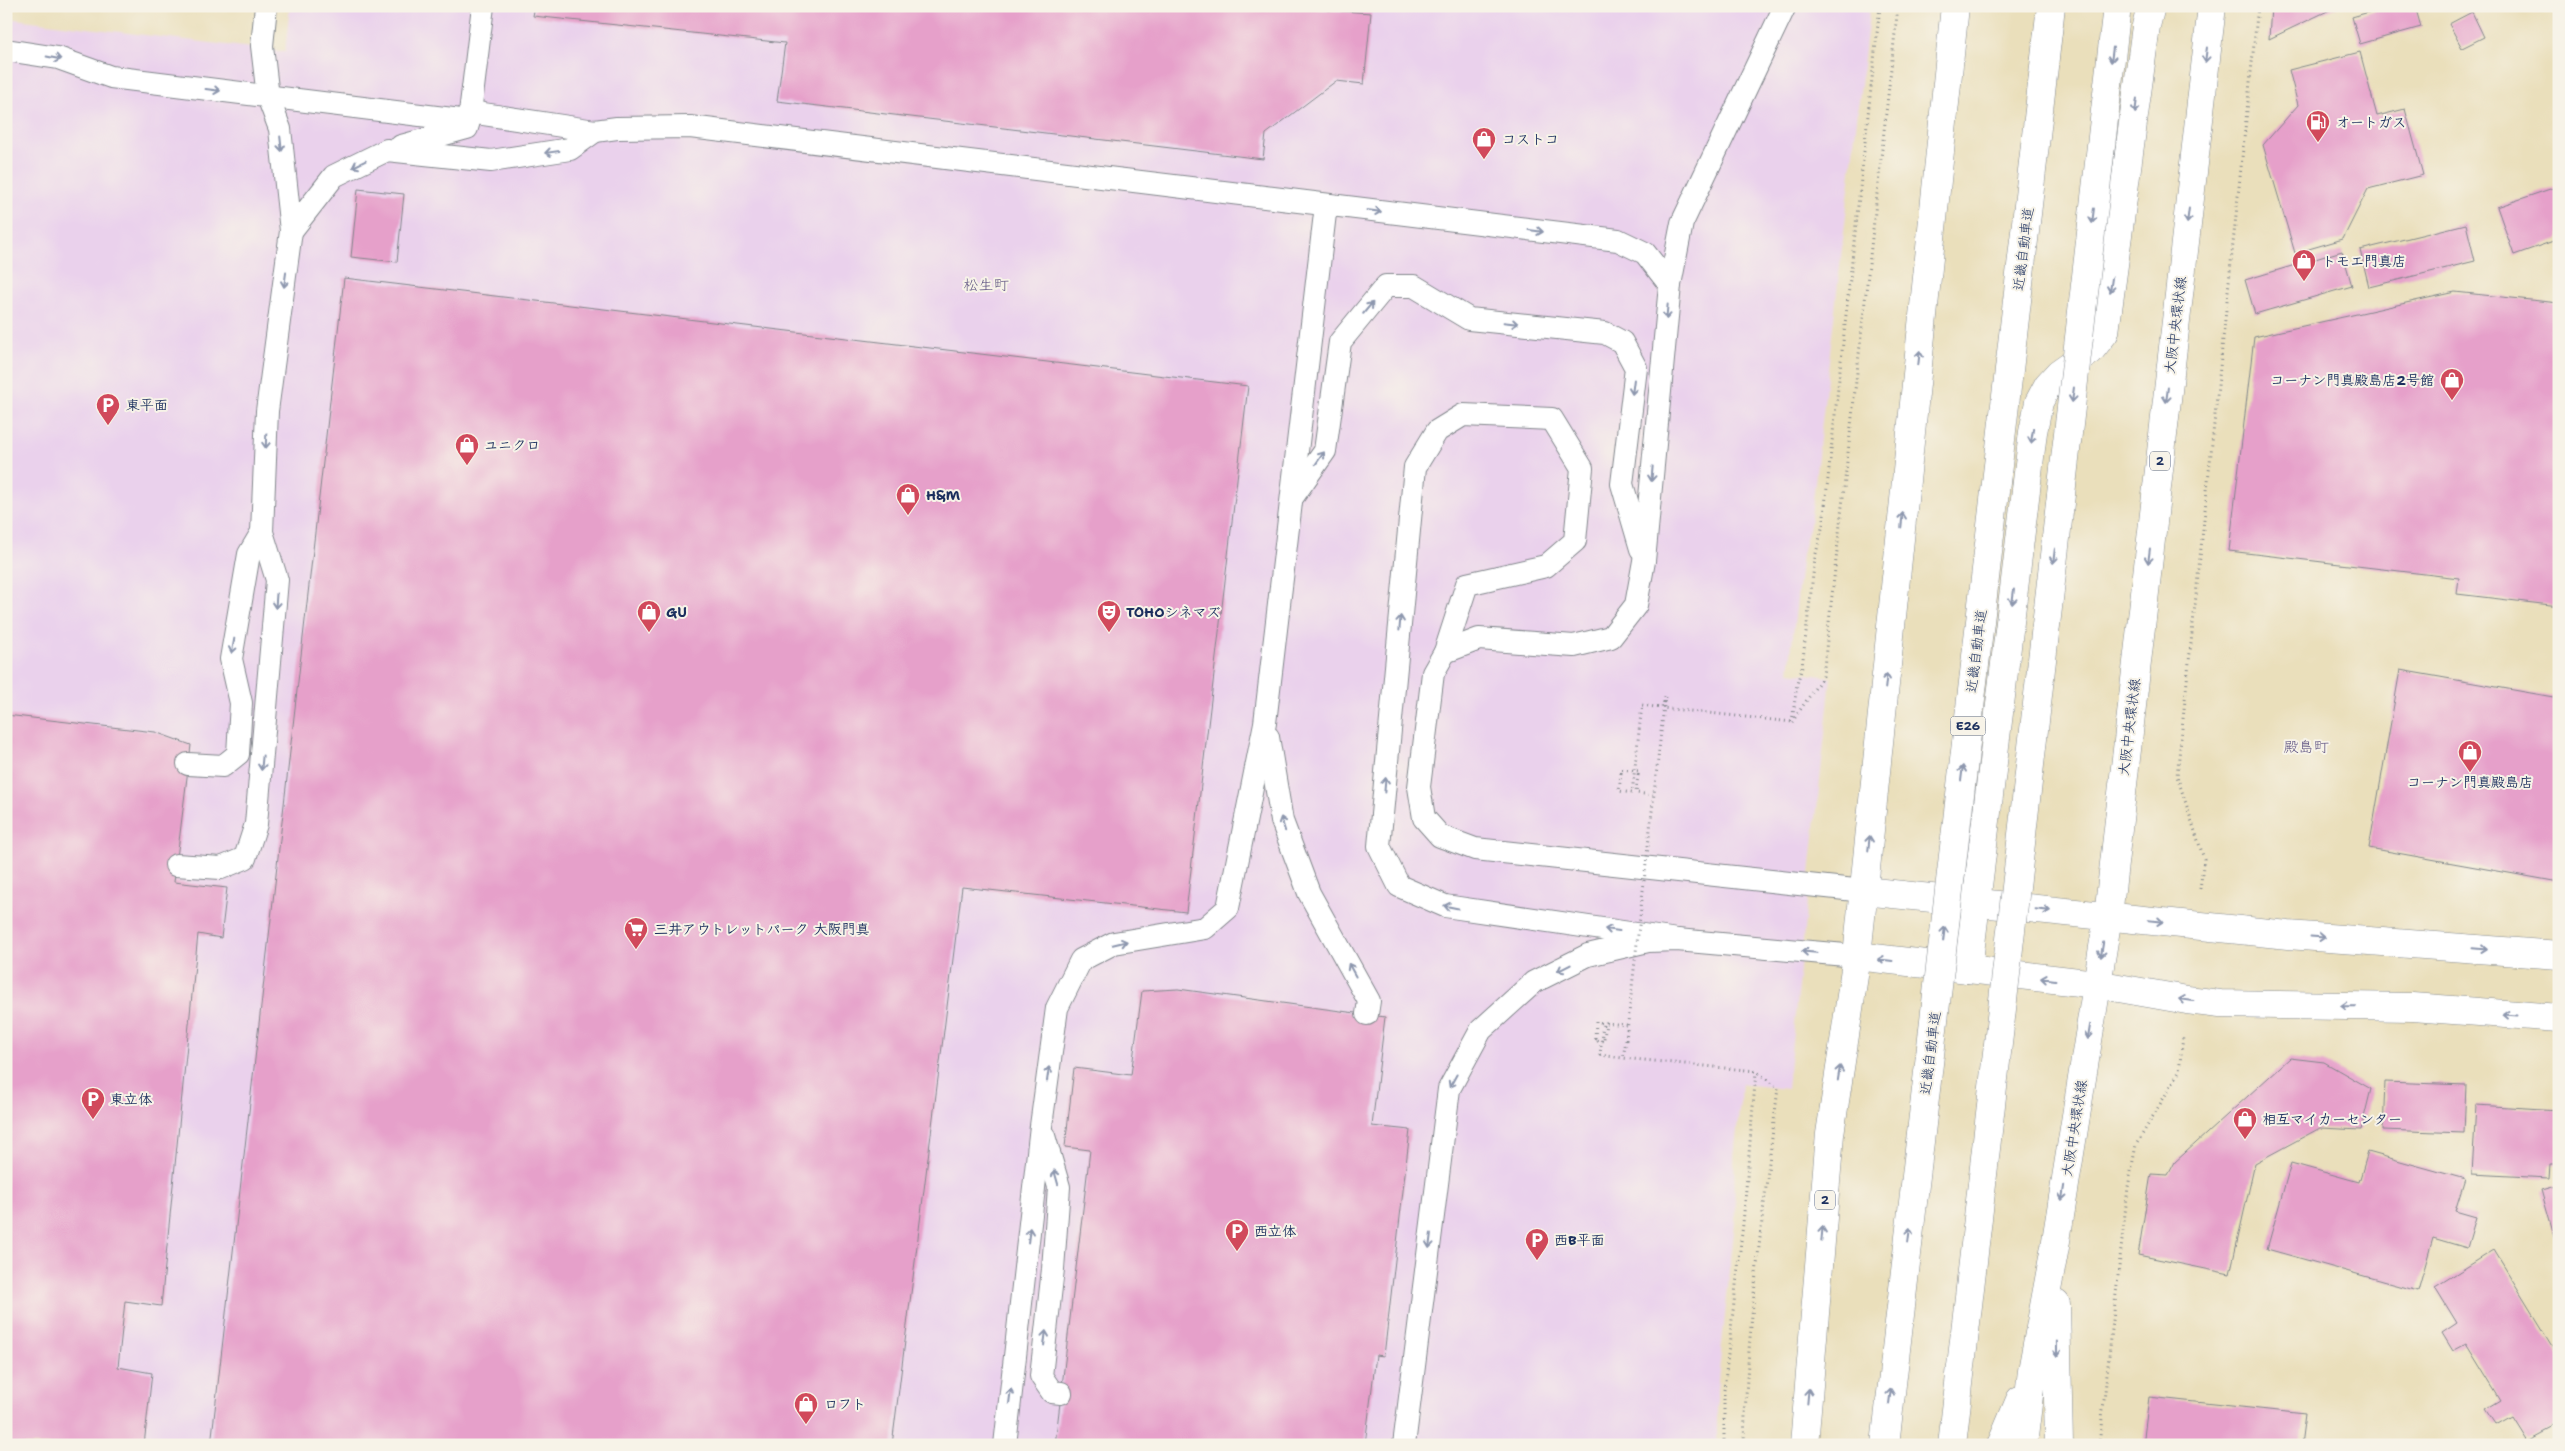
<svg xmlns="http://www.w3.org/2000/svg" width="2565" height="1451" viewBox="0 0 2565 1451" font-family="'Shantell Sans','Klee One',sans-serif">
<rect width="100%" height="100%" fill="#f7f3e8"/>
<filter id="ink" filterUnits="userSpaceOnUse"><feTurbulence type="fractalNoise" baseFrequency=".02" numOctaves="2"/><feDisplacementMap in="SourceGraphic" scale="10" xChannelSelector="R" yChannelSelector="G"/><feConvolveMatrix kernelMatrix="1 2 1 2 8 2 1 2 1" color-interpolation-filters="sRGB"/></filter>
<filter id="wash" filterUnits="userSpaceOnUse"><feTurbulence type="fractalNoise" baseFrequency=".0096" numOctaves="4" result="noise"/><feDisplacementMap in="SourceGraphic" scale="20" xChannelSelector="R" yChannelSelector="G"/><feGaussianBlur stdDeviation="1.12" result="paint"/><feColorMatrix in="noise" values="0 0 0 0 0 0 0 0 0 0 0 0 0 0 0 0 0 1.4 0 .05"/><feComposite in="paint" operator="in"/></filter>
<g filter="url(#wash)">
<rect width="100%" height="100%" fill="#eadfbb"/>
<path fill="#ead1ec" d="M 290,6 L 1870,6 L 1810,525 L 1802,553 L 1789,672 L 1831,677 L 1787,1089 L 1742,1084 L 1734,1156 L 1735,1221 L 1717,1390 L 1717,1445 L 6,1445 L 6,18 L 285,52 Z"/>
<g id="blocks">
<g fill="#e6a0ca">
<path d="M 535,6 L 1317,6 L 1316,9 L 1371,13 L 1364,84 L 1336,81 L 1266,134 L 1263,159 L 777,101 L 785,43 L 533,16 Z"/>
<path d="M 2271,6 L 2338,6 L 2269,39 Z"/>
<path d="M 2390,6 L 2415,6 L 2421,27 L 2360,44 L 2352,17 Z"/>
<path d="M 2472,12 L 2484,37 L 2462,48 L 2449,24 Z"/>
<path d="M 2360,52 L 2377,116 L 2405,109 L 2423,175 L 2368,189 L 2343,239 L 2295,253 L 2263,145 L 2298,105 L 2289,70 Z"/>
<path d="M 2559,186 L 2559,239 L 2514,255 L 2497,207 Z"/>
<path d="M 358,189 L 404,194 L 397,262 L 351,257 Z"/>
<path d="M 2466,224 L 2475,261 L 2369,287 L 2360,250 Z"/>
<path d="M 2342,251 L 2352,286 L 2255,314 L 2245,280 Z"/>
<path d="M 344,278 L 1248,386 L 1186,912 L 962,887 L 892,1445 L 211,1445 Z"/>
<path d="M 2455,292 L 2559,303 L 2559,606 L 2457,594 L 2459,578 L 2229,551 L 2254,337 Z"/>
<path d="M 2400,670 L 2559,698 L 2559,882 L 2369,848 Z"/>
<path d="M 6,715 L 155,732 L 191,745 L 174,882 L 227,888 L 221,938 L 198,934 L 161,1306 L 125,1301 L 118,1367 L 152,1373 L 144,1445 L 6,1445 Z"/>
<path d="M 1178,989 L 1385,1017 L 1372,1126 L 1410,1130 L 1384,1356 L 1376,1355 L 1365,1445 L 1055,1445 L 1090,1150 L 1065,1147 L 1074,1068 L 1131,1075 L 1142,991 Z"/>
<path d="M 2290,1058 L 2324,1062 L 2371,1089 L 2361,1130 L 2320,1128 L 2255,1163 L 2230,1274 L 2138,1255 L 2151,1174 L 2168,1175 L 2175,1162 Z"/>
<path d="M 2385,1082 L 2466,1085 L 2464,1133 L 2383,1130 Z"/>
<path d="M 2476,1105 L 2559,1110 L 2559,1164 L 2550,1164 L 2549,1178 L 2472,1174 Z"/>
<path d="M 2368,1152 L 2465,1179 L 2455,1211 L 2476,1217 L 2467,1248 L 2433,1238 L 2418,1291 L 2267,1249 L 2291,1163 L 2359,1182 Z"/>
<path d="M 2559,1185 L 2559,1250 L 2558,1250 L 2541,1190 Z"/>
<path d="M 2494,1250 L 2559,1356 L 2559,1423 L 2527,1440 L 2512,1416 L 2496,1425 L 2486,1410 L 2501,1401 L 2466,1344 L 2453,1351 L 2442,1333 L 2457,1323 L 2435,1287 Z"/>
<path d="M 2149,1397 L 2305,1414 L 2301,1445 L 2143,1445 Z"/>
</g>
</g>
</g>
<g filter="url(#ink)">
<use href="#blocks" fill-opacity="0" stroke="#82878c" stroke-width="1"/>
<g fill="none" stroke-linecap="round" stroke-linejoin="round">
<g stroke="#82878c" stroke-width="24">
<g id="lane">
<path d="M 6,50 L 58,58 L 111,77 L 469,121 L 483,6"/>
<path d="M 470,112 L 595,131 L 617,128 L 690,127 L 1618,240 L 1645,253 L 1670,285 L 1644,561 L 1636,605 L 1611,637 L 1574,646 L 1479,639 L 1445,652 L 1433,673 L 1419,787 L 1424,818 L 1440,836 L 1475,849 L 1864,891"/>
<path d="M 401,146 L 467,128 L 469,121"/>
<path d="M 291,231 L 334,176 L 387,150 L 491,161 L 570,149 L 595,131"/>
<path d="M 1670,285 L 1682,223 L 1785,6"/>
<path d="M 1294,495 L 1325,451 L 1340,342 L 1386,286 L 1414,286 L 1469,319 L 1605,333 L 1622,342 L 1636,368 L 1622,484 L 1641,549"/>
<path d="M 1445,652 L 1467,584 L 1546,566 L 1575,541 L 1582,468 L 1552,419 L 1463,415 L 1437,431 L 1415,467 L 1379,846 L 1399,886 L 1445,906 L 1677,940"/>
<path d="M 1268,737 L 1282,821 L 1309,893 L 1369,1001 L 1367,1014"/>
<path d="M 188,764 L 223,766 L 238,754 L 241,703 L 231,659 L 249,554 L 262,532"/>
<path d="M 176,865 L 221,868 L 245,858 L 256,824 L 277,580 L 262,532 L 267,411 L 291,231 L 280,129 L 268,97 L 262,46 L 266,6"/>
<path d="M 1044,1136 L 1059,1187 L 1053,1269 L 1041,1376 L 1052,1392 L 1061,1393"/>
<path d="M 1005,1445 L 1041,1126 L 1057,1008 L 1081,960 L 1114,943 L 1205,928 L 1228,908 L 1265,723 L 1326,205"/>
<path d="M 1404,1445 L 1449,1089 L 1481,1030 L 1534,982 L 1588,955 L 1648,941 L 1677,940 L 1857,956"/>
</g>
</g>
<g stroke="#82878c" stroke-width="29">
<g id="secondary">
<path d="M 1864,891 L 2288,935 L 2559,955"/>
<path d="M 1857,956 L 2096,984 L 2187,1000 L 2220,1004 L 2413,1007 L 2559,1018"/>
</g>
</g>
<g stroke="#82878c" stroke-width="29">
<g id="primary">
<path d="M 1968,969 L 2033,432 L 2039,402 L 2048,385 L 2059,373 L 2090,351 L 2105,332 L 2146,26 L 2151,6"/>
<path d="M 2056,1304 L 2059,1445"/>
<path d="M 1804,1445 L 1830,1134 L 1857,956 L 1955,6"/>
<path d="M 2001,1445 L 2020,1400"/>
<path d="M 2023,1445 L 2032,1371 L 2055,1247 L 2108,916 L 2212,6"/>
</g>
</g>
<g stroke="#82878c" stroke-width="3" stroke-dasharray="1 4" stroke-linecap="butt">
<path d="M 1665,697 L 1662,708 L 1792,722"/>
<path d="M 1792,722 L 1823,676 L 1898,6"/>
<path d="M 1792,722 L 1797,684 L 1802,667 L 1815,558 L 1823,524 L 1880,6"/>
<path d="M 1621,773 L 1619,791 L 1632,793 L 1642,705 L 1662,708"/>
<path d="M 1638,775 L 1636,793 L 1653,795"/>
<path d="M 2200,889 L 2204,859 L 2177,776 L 2258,6"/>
<path d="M 1595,1038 L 1596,1022 L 1603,1023 L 1600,1055 L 1623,1058"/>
<path d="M 1604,1038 L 1606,1023 L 1627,1025"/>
<path d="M 1626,1040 L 1623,1058 L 1756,1071 L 1778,1088 C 1764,1207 1747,1325 1744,1445"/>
<path d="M 1724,1445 L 1724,1390 L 1743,1224 L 1756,1072"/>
<path d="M 2099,1445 L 2128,1187 L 2136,1145 L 2179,1072 L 2183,1037"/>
</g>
<use href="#lane" stroke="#fff" stroke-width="22"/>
<use href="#secondary" stroke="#fff" stroke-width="28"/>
<use href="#primary" stroke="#fff" stroke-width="28"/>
<g stroke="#82878c" stroke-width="29" stroke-linecap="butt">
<g id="highway-bridge">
<path d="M 1885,1445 L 2051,6"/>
<path d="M 1952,1445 L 2117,6"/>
</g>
</g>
<g stroke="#82878c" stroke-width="3" stroke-dasharray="1 4" stroke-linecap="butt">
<path d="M 1621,773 L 1621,769 L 1639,771 L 1638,775"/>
<path d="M 1595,1038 L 1594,1040 L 1604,1041 L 1604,1038"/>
<path d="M 1626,1040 L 1665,697"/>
</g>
<use href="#highway-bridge" stroke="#fff" stroke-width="28"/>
</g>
<defs><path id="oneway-shaft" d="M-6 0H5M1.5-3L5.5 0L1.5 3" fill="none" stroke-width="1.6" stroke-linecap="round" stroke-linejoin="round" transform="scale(1.25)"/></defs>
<g stroke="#8d97ae">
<use href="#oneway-shaft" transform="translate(2112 55) rotate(97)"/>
<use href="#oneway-shaft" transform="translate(2206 55) rotate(97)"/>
<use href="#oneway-shaft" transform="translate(54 58) rotate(11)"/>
<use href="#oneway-shaft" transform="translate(213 90) rotate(7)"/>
<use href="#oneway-shaft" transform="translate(2136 106) rotate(97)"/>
<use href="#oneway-shaft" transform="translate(281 144) rotate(84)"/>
<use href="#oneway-shaft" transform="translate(552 152) rotate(172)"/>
<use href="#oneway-shaft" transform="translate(359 164) rotate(154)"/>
<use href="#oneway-shaft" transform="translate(1374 211) rotate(7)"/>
<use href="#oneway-shaft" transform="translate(2093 216) rotate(97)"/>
<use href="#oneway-shaft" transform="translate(2188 216) rotate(97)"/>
<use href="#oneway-shaft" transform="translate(1536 231) rotate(7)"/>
<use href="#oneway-shaft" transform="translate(285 280) rotate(98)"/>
<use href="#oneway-shaft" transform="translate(2111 285) rotate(98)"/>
<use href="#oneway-shaft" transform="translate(1368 308) rotate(-50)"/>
<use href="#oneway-shaft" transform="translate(1667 312) rotate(95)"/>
<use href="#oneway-shaft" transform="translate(1511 323) rotate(6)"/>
<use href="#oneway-shaft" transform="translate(1919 358) rotate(-84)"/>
<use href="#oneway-shaft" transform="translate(1633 387) rotate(97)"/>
<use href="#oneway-shaft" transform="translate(2073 395) rotate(97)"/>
<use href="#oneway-shaft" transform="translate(2167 395) rotate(97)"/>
<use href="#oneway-shaft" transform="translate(2032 436) rotate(99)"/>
<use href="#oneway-shaft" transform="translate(266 441) rotate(92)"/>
<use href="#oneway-shaft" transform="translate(1320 458) rotate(-55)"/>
<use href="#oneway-shaft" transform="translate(1652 474) rotate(95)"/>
<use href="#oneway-shaft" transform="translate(1902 520) rotate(-84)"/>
<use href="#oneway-shaft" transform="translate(2054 556) rotate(97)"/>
<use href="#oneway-shaft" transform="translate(2149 556) rotate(97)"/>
<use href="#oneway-shaft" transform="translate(2013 597) rotate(97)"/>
<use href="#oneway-shaft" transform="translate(276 601) rotate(94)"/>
<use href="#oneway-shaft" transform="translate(1400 623) rotate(-85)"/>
<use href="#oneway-shaft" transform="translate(233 646) rotate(100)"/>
<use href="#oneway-shaft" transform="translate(1886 681) rotate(-84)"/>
<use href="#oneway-shaft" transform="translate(262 763) rotate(95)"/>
<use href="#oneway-shaft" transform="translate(1962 773) rotate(-83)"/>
<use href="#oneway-shaft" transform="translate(1385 785) rotate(-85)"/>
<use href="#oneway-shaft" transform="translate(1283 824) rotate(-107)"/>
<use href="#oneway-shaft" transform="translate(1869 843) rotate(-84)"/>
<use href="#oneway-shaft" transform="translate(1451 907) rotate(-169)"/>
<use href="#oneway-shaft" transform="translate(2043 910) rotate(6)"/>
<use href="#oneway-shaft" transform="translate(2156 921) rotate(6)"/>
<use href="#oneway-shaft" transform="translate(1612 930) rotate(-172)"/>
<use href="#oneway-shaft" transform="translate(1944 934) rotate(-83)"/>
<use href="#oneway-shaft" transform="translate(2318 937) rotate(4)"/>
<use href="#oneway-shaft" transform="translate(1120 943) rotate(-13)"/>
<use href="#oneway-shaft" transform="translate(2480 949) rotate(5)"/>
<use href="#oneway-shaft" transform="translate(2102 950) rotate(99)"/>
<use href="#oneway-shaft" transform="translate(1809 952) rotate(-175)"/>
<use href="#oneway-shaft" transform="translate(1885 960) rotate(-173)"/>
<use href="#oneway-shaft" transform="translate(1564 968) rotate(153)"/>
<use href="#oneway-shaft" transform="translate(1352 970) rotate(-119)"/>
<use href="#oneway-shaft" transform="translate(2048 979) rotate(-173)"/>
<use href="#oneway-shaft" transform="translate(2186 1000) rotate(-172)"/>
<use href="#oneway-shaft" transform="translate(2348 1006) rotate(-179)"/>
<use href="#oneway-shaft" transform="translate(2510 1015) rotate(-176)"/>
<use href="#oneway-shaft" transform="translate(2089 1032) rotate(99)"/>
<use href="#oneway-shaft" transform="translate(1839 1073) rotate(-81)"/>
<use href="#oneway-shaft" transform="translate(1048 1074) rotate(-82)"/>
<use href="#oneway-shaft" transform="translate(1453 1081) rotate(119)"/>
<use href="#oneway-shaft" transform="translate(1056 1177) rotate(-106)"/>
<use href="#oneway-shaft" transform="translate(2063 1193) rotate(99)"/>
<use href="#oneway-shaft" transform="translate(1822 1234) rotate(-85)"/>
<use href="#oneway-shaft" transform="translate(1029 1235) rotate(-83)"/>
<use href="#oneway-shaft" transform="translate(1909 1235) rotate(-83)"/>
<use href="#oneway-shaft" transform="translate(1430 1241) rotate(97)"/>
<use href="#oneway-shaft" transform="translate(1045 1338) rotate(-83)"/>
<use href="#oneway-shaft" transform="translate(2057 1349) rotate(89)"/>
<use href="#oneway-shaft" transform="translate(1010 1396) rotate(-83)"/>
<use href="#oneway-shaft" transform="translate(1808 1396) rotate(-85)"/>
<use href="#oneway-shaft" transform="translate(1890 1396) rotate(-83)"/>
</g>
</g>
<defs>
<g id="fuel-pin" transform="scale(1.25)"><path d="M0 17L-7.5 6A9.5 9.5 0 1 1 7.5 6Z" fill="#d1495b" stroke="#f7f3e8"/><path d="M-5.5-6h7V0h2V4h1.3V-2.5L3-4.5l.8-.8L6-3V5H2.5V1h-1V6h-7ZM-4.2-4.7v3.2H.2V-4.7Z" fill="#fff"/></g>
<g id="shop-pin" transform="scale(1.25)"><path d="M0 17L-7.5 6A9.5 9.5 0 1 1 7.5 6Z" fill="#d1495b" stroke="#f7f3e8"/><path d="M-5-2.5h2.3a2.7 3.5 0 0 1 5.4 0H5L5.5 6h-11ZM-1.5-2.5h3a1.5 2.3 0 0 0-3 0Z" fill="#fff"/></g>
<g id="parking-pin" transform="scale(1.25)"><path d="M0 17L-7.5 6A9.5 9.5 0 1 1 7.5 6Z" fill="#d1495b" stroke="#f7f3e8"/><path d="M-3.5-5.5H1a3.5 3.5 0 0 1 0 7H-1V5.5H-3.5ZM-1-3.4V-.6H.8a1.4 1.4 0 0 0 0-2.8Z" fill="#fff"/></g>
<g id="theatre-pin" transform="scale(1.25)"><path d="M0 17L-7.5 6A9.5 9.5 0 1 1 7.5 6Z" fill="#d1495b" stroke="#f7f3e8"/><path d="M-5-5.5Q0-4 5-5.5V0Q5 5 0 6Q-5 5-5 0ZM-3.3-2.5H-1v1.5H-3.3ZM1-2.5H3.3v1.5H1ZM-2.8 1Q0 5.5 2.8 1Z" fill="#fff"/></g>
<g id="supermarket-pin" transform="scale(1.25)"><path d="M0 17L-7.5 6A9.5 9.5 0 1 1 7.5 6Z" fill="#d1495b" stroke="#f7f3e8"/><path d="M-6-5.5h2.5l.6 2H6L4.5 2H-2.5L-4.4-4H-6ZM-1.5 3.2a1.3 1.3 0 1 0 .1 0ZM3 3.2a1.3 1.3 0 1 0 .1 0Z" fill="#fff"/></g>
</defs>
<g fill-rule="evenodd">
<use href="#fuel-pin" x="2318" y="122"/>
<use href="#shop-pin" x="1484" y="139"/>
<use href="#shop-pin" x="2304" y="261"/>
<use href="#shop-pin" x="2452" y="380"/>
<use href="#parking-pin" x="108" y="405"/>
<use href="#shop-pin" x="467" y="445"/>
<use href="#shop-pin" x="908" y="495"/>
<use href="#shop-pin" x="649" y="612"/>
<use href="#theatre-pin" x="1109" y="612"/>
<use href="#shop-pin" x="2470" y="752"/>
<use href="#supermarket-pin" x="636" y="929"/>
<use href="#parking-pin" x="93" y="1099"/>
<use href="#shop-pin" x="2245" y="1119"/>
<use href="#parking-pin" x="1237" y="1231"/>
<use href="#parking-pin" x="1537" y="1240"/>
<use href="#shop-pin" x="806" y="1404"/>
</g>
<g text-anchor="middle" stroke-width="4" stroke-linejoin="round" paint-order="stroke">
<g fill="#f7f3e8" stroke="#5d6a87" stroke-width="1">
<rect x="2150" y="451.5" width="20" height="19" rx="4"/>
<rect x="1950.5" y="716.5" width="35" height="19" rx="4"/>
<rect x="1815" y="1190.5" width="20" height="19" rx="4"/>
</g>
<g font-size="12" font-weight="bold" fill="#1b2f5e">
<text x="2160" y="465">2</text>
<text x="1968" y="730">E26</text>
<text x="1825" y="1204">2</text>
</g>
<g font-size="14" font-weight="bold" fill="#1b2f5e" stroke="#f7f3e8" text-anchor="start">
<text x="2336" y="127">オートガス</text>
<text x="1502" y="144">コストコ</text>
<text x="2322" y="266">トモエ門真店</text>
<text x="2434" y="385" text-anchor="end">コーナン門真殿島店2号館</text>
<text x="126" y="410">東平面</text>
<text x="484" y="450">ユニクロ</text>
<text x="926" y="500">H&amp;M</text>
<text x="666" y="617">GU</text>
<text x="1126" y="617">TOHOシネマズ</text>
<text x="2470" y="787" text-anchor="middle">コーナン門真殿島店</text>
<text x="654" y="934">三井アウトレットパーク 大阪門真</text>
<text x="110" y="1104">東立体</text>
<text x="2262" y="1124">相互マイカーセンター</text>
<text x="1254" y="1236">西立体</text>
<text x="1554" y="1245">西B平面</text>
<text x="824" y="1409">ロフト</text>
</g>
<g font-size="14" fill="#1b2f5e" stroke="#f7f3e8">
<text transform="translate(2023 249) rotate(-83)" y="5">近畿自動車道</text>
<text transform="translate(2175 325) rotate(-83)" y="5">大阪中央環状線</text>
<text transform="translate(1976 651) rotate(-83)" y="5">近畿自動車道</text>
<text transform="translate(2129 727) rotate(-83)" y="5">大阪中央環状線</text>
<text transform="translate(1930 1053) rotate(-83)" y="5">近畿自動車道</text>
<text transform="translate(2074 1128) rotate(-81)" y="5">大阪中央環状線</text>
</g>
<g font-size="15" fill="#625784" stroke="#f7f3e8">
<text x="986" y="290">松生町</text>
<text x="2306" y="752">殿島町</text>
</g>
</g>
<rect width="2565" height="1451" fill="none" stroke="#f7f3e8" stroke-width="25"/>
</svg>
